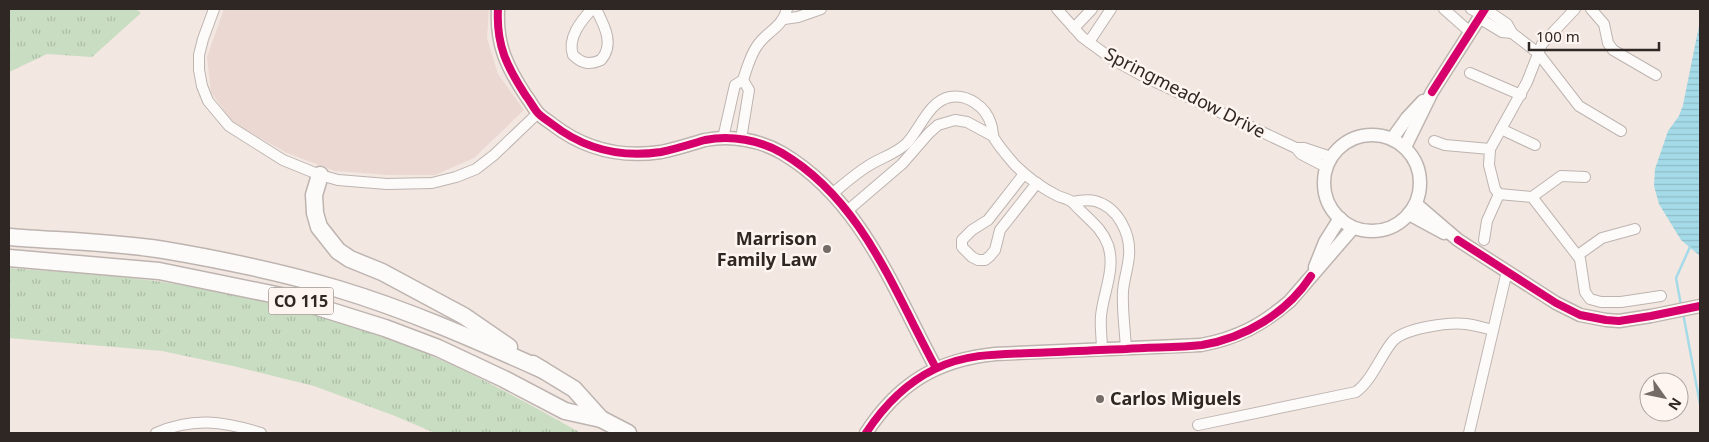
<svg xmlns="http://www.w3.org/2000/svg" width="1709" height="442" viewBox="0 0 1709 442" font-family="'Noto Sans',sans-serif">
<defs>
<pattern id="grass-tufts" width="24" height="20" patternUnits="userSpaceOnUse" patternTransform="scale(1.25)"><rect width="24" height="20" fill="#c8ddc1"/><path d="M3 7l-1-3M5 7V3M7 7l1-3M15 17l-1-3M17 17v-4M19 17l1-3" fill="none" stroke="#acbea6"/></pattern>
<pattern id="water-rules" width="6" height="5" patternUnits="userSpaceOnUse" patternTransform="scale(1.25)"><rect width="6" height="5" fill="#a5dbe8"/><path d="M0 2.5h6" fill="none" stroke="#8ebcc7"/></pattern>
</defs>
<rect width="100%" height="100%" fill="#f3e7e1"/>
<path fill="#ebd8d3" d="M 224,9 L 489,9 L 487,38 L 498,74 L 524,110 L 474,158 L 435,175 L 389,175 L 335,171 L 287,153 L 233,123 L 211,92 L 207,57 Z"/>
<g fill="url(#grass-tufts)">
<path d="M 9,9 L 136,9 L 141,13 L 92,57 L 47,54 L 9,72 Z"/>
<path d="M 9,268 C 60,272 112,275 163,282 C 261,298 360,323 450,364 C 495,385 538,409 581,433 L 435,433 L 395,416 L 314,386 L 233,366 L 162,351 L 9,338 Z"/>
</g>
<path fill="url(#water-rules)" d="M 1700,21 L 1700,256 L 1681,240 L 1659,204 L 1654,186 L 1655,169 L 1668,131 L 1679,116 L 1683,105 Z"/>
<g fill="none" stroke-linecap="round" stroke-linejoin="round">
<g stroke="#a5dbe8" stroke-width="2.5">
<path d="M 1681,305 L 1676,278 L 1690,247"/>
<path d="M 1683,313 L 1700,404"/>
</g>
<g stroke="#bdb4b0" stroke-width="12">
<g id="minor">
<path d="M 214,9 L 203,39 L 199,55 L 199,70 L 202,86 L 208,101 L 229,126 L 283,160 L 320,175 L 338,180 L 387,184 L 432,183 L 456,177 L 476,169 L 494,155 L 538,113"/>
<path d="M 592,9 C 581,21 567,38 573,55 C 582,64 590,65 601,60 C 615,44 604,25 596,9"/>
<path d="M 1057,9 L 1082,37 L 1112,59 L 1143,76 L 1296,148 L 1301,154 L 1326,167"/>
<path d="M 1444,9 L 1470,32"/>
<path d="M 1471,9 L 1481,14"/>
<path d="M 1485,9 L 1507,24 L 1512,33 L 1538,53 L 1579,106 L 1621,131"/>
<path d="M 1575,9 L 1542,44 L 1527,82 L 1490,149 L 1489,165 L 1495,189 L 1499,194 L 1532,197 L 1580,259 L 1585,292 L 1590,299 L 1601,302 L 1621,302 L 1661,296"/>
<path d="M 1591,9 L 1604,24 L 1608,43 L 1613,50 L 1656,75"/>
<path d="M 1479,18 L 1502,32 L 1512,33"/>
<path d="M 784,19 L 798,17 L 821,9"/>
<path d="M 1074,28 L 1092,9"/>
<path d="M 1089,42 L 1111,9"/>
<path d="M 1470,73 L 1521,95"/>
<path d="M 1501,129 L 1535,145"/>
<path d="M 723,138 L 735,85 L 743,80 C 747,68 750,56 757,46 C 767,31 782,28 787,9"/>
<path d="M 741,139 L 749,90 L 743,80"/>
<path d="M 1434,141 L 1445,145 L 1490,149"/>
<path d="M 1296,148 L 1304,148 L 1331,157"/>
<path d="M 1024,174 L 988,220 L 972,230 L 962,240 L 962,247 L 972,257 L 978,260 L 985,260 L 990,256 L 995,250 L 1000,230 L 1037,183"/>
<path d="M 832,194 C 844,184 855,174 868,166 C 880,158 896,154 907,143 C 920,129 929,101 950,97 C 968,94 986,107 991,124 C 993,129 992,134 994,138 C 1000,148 1008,157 1015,165 C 1028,178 1042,188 1058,196 C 1063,198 1068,199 1072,202 C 1075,204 1077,208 1080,210 C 1092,222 1102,229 1108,245 C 1116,269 1103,293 1101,316 C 1100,327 1102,339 1102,350"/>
<path d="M 1532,197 L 1561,176 L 1585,177"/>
<path d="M 1072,202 C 1080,201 1087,199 1095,201 C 1118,207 1131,234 1129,256 C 1128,268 1124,279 1123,291 C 1122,310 1125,329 1126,349"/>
<path d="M 847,211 L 902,164 L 929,133 L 938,125 L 955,120 L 967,122 L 993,136"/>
<path d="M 1484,240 L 1487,221 L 1499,194"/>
<path d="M 1578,255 L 1602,238 L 1635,229"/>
<path d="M 1198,425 L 1356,392 C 1372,380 1380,357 1392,342 C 1403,328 1449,322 1466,324 C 1475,325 1484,328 1493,330"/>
<path d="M 156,433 C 193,417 222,421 261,433"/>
<path d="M 1469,433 L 1507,271"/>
</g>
</g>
<g stroke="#bdb4b0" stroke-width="15">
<g id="tertiary">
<path d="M 498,9 C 496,45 507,67 526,96 C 530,101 533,107 537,112 C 541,117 547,120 552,124 C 584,149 621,158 661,152 C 676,149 691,144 705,140 C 731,135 760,140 782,153 C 862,200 894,291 936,368"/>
<circle cx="1372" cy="183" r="48"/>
<path d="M 1392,139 L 1407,118 L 1423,101"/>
<path d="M 1405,147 L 1432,92 L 1485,9"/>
<path d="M 1416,204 L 1458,240 L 1556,303 L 1580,315 L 1606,320 L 1619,321 L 1651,316 L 1700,306"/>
<path d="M 1409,214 L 1444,233"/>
<path d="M 1315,267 L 1325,242 L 1340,218"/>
<path d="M 866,433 C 898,384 936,360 995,354 L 1201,345 C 1238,338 1262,325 1290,301 L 1353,228"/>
</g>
</g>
<g stroke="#bdb4b0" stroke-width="19">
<g id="trunk">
<path d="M 320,175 L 314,195 L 315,213 L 319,227 L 338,251 L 350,259 L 382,272 L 464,316 L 509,347"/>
<path d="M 9,237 C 60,241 113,242 164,250 C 223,260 281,272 338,289 C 408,310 476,340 543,370"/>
<path d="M 9,258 L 159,271 L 286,297 L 385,328 L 438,348 L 504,379 L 565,411 L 601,419 L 628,433"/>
<path d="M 533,364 L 574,389 L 601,419"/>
</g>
</g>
<use href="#minor" stroke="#fdfbfa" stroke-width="10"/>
<use href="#tertiary" stroke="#fdfbfa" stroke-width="12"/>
<use href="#trunk" stroke="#fdfbfa" stroke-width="16"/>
<g stroke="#fef5f0" stroke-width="11">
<g id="cycleway">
<path d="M 498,9 C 496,45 507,67 526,96 C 530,101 533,107 537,112 C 541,117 547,120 552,124 C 584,149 621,158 661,152 C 676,149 691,144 705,140 C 731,135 760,140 782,153 C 862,200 894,291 936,368"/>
<path d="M 1432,92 L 1485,9"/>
<path d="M 1458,240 L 1556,303 L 1580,315 L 1606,320 L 1619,321 L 1651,316 L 1700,306"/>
<path d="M 866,433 C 883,407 906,383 935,369 C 964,354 998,354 1031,353 C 1063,352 1094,350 1126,349 C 1151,347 1177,348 1202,345 C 1245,338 1287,313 1311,276"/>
</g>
</g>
<use href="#cycleway" stroke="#d6006c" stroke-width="8"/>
</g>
<g fill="#746a66" stroke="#fef5f0" stroke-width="2">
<circle cx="827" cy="249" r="5"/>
<circle cx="1100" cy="399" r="5"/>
</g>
<g text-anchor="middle" stroke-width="5" stroke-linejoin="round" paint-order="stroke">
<rect fill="#fef5f0" stroke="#6d6560" stroke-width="1" x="268.5" y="287.5" width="65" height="27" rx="4"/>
<g font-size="16" font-weight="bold" fill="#2f2723">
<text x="301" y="307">CO 115</text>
</g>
<g font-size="18" fill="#2f2723" stroke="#fef5f0">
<text transform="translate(1185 93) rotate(27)" y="6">Springmeadow Drive</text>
</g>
<g font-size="18" font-weight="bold" fill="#2f2723" stroke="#fef5f0" text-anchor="end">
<text x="817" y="245">Marrison<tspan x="817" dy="21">Family Law</tspan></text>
<text x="1110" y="405" text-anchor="start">Carlos Miguels</text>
</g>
</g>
<rect width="1709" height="442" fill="none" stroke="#2f2723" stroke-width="20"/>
<g transform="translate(1664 397) rotate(123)"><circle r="24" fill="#fef5f0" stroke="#aba39e"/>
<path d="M0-4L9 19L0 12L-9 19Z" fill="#746a66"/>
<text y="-8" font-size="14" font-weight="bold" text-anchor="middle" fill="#2f2723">N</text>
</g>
<path d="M1529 42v8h130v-8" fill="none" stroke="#2f2723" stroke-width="2.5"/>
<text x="1536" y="42" font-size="15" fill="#2f2723" stroke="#fef5f0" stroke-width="4" paint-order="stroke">100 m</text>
</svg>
